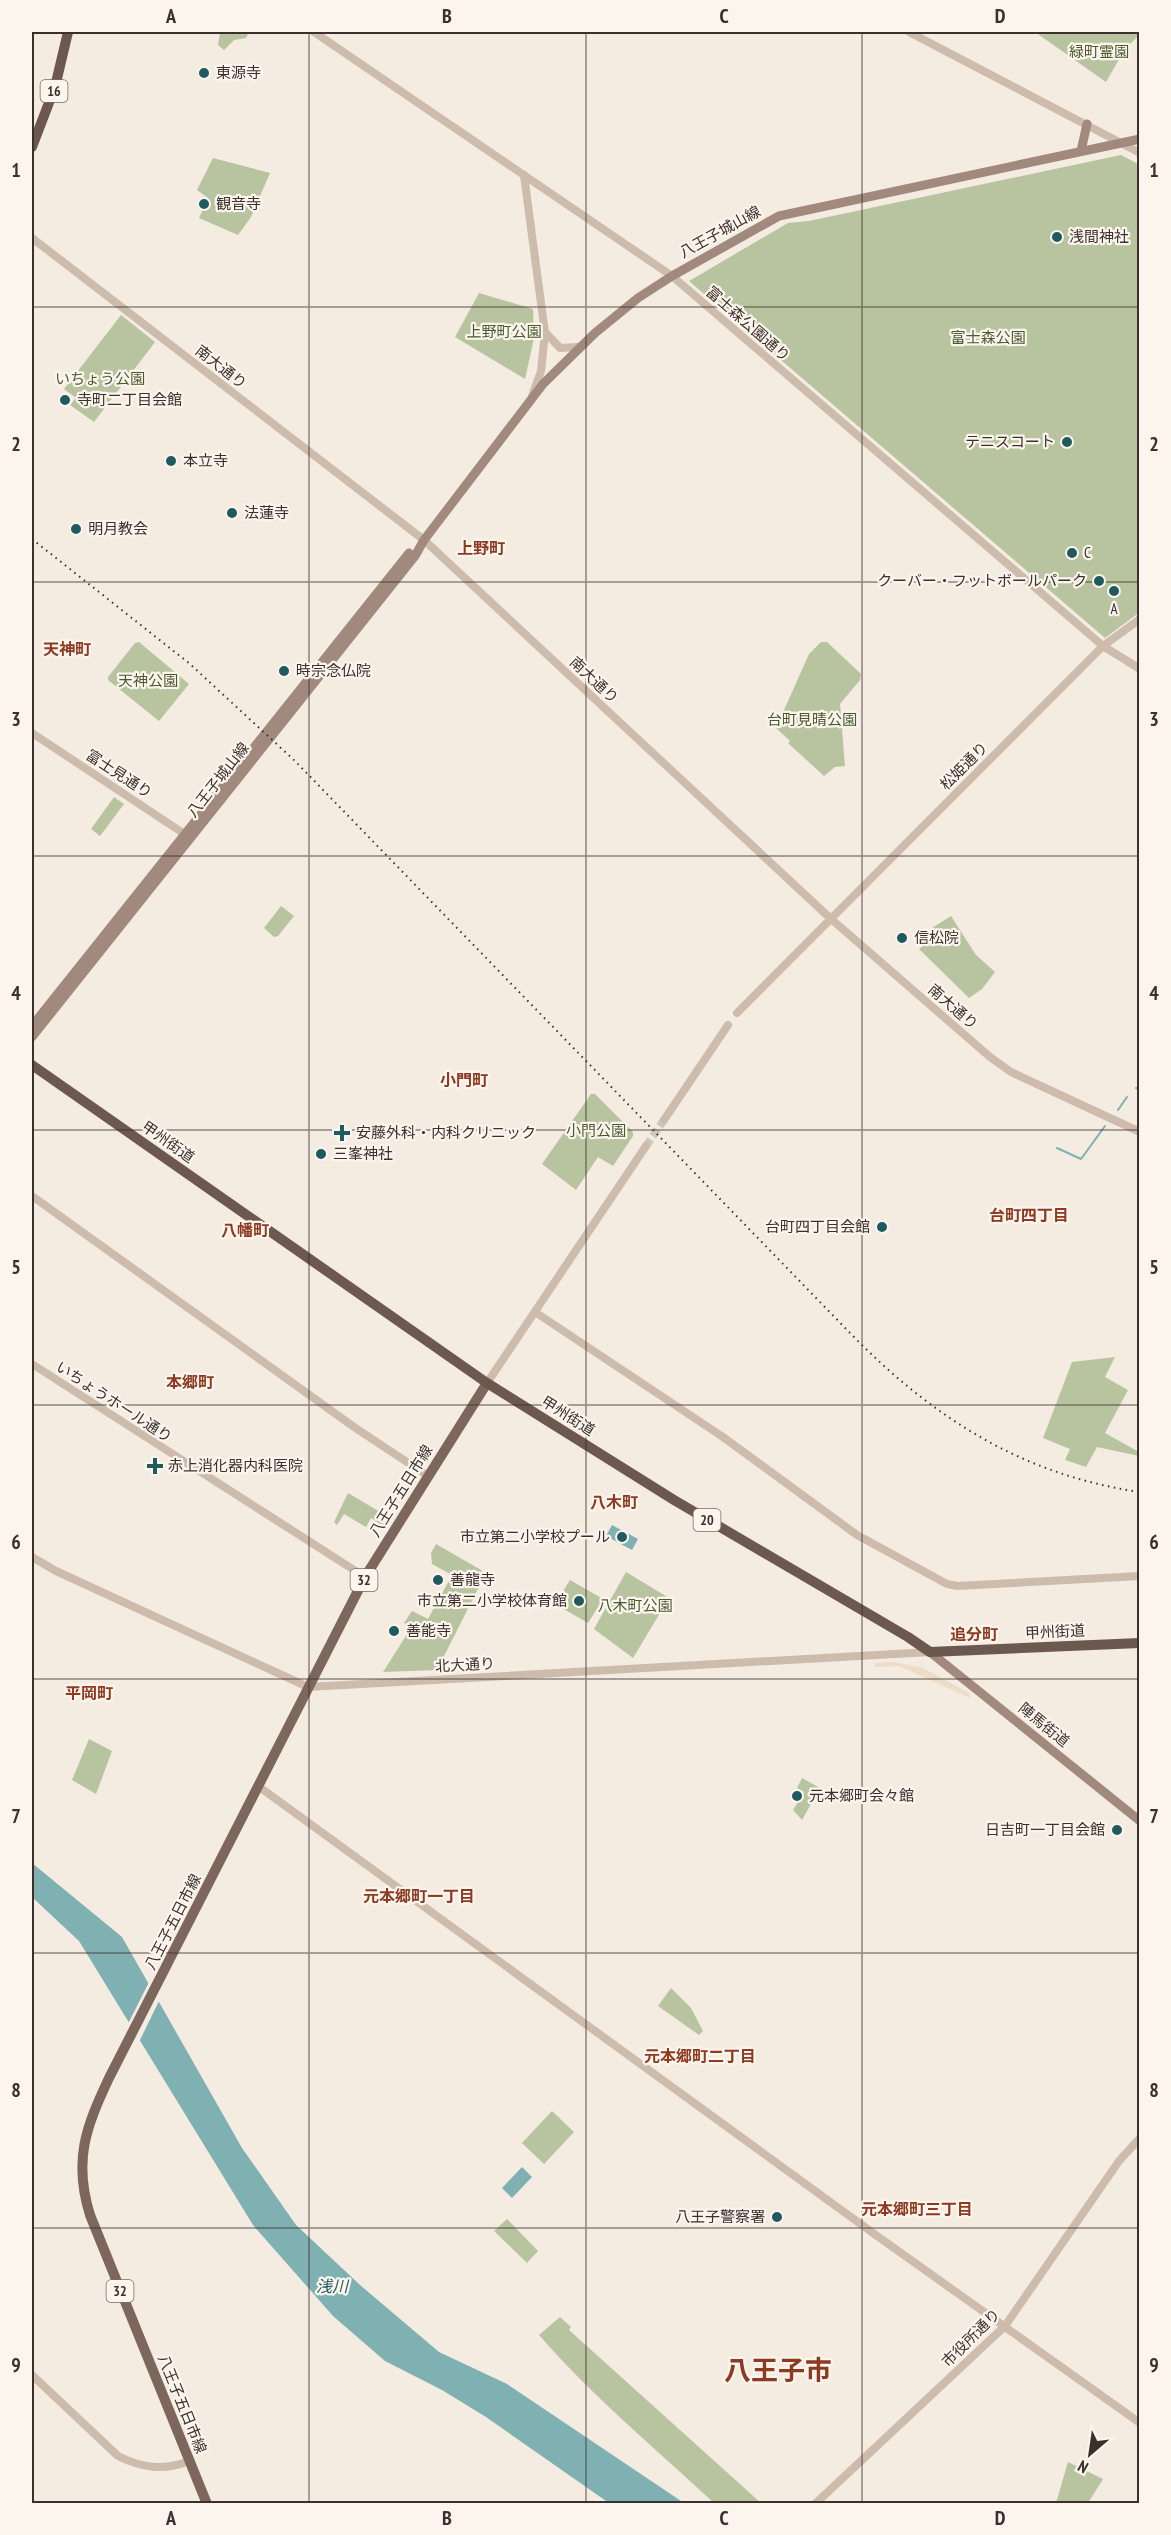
<svg xmlns="http://www.w3.org/2000/svg" width="1171" height="2535" viewBox="0 0 1171 2535" font-family="'PT Sans Narrow','Noto Sans JP',sans-serif">
<rect width="100%" height="100%" fill="#f4ebe1"/>
<g fill="#b8c4a0">
<path d="M 220,32 L 243,32 L 248,34 L 246,38 L 234,40 L 224,50 L 218,45 Z"/>
<path d="M 1035,32 L 1139,32 L 1140,34 L 1125,49 L 1106,82 Z"/>
<path d="M 1121,155 L 1140,165 L 1140,612 L 1105,638 L 689,281 L 788,223 L 809,221 Z"/>
<path d="M 213,158 L 270,173 L 251,217 L 238,235 L 199,218 L 208,198 L 197,190 Z"/>
<path d="M 479,293 L 533,309 L 534,338 L 525,379 L 455,337 Z"/>
<path d="M 121,315 L 155,342 L 94,422 L 70,405 L 76,398 L 64,389 Z"/>
<path d="M 139,642 L 189,684 L 159,721 L 108,680 L 108,677 L 135,643 Z"/>
<path d="M 821,642 L 827,642 L 861,674 L 860,680 L 840,704 L 845,766 L 835,767 L 824,776 L 788,743 L 790,741 L 776,728 L 809,654 Z"/>
<path d="M 114,797 L 124,804 L 100,836 L 91,829 Z"/>
<path d="M 281,906 L 294,916 L 278,936 L 274,937 L 264,928 Z"/>
<path d="M 951,916 L 976,955 L 995,972 L 982,989 L 969,998 L 919,949 L 924,945 L 919,939 L 929,930 Z"/>
<path d="M 591,1094 L 595,1094 L 633,1132 L 633,1136 L 613,1166 L 598,1157 L 576,1190 L 542,1164 Z"/>
<path d="M 1115,1357 L 1105,1377 L 1128,1390 L 1105,1433 L 1139,1452 L 1139,1456 L 1097,1447 L 1086,1467 L 1065,1460 L 1070,1449 L 1043,1438 L 1072,1362 Z"/>
<path d="M 348,1493 L 392,1519 L 386,1528 L 371,1518 L 366,1527 L 344,1514 L 337,1525 L 334,1522 Z"/>
<path d="M 436,1544 L 481,1570 L 484,1577 L 437,1670 L 383,1672 L 411,1628 L 404,1623 L 412,1611 L 428,1619 L 452,1575 L 432,1564 L 431,1553 Z"/>
<path d="M 626,1572 L 669,1598 L 633,1658 L 594,1629 Z"/>
<path d="M 570,1580 L 603,1599 L 588,1623 L 555,1604 Z"/>
<path d="M 89,1739 L 112,1751 L 96,1794 L 72,1780 Z"/>
<path d="M 802,1778 L 820,1788 L 802,1820 L 793,1810 L 804,1792 L 797,1788 Z"/>
<path d="M 671,1988 L 691,2008 L 703,2031 L 699,2035 L 658,2006 Z"/>
<path d="M 552,2111 L 574,2132 L 544,2164 L 522,2143 Z"/>
<path d="M 507,2219 L 538,2251 L 527,2263 L 494,2231 Z"/>
<path d="M 560,2317 L 571,2327 L 569,2330 L 761,2503 L 714,2503 C 655,2448 592,2396 539,2335 Z"/>
<path d="M 1068,2462 L 1103,2479 L 1088,2503 L 1056,2503 Z"/>
</g>
<path fill="#ecdcc8" d="M 894,1662 L 923,1668 L 969,1693 L 970,1698 L 899,1666 L 874,1667 L 876,1663 Z"/>
<g fill="#7fb0b2">
<path d="M 612,1525 L 638,1539 L 632,1550 L 606,1536 Z"/>
<path d="M 32,1863 L 122,1937 L 242,2148 L 296,2225 L 360,2285 L 439,2352 L 507,2384 L 684,2503 L 609,2503 L 486,2417 L 442,2390 L 385,2361 L 333,2316 L 253,2225 L 79,1941 L 32,1897 Z"/>
<path d="M 522,2167 L 532,2177 L 512,2198 L 502,2188 Z"/>
</g>
<path fill="#f4ebe1" d="M 150,1980 L 160,1999 L 139,2042 L 128,2024 Z"/>
<g fill="none" stroke-linecap="round" stroke-linejoin="round">
<g stroke="#7fb0b2" stroke-width="2">
<path d="M 1136,1088 L 1140,1089"/>
<path d="M 1118,1110 L 1127,1097"/>
<path d="M 1057,1148 L 1081,1159 L 1105,1126"/>
</g>
<path stroke="#cfc6bd" stroke-width="8" stroke-dasharray="8 4" stroke-linecap="butt" d="M 646,1146 L 664,1120"/>
<g stroke="#cdbbac" stroke-width="8">
<path d="M 314,32 L 672,276 L 1103,646 L 1140,669"/>
<path d="M 909,32 L 1140,153"/>
<path d="M 524,175 L 545,333 L 541,371 L 532,396"/>
<path d="M 32,238 L 424,540 L 830,918 L 990,1057 L 1011,1072 L 1140,1132"/>
<path d="M 546,333 L 560,348 L 578,347"/>
<path d="M 32,733 L 189,837"/>
<path d="M 737,1013 L 1103,646 L 1140,619"/>
<path d="M 664,1120 L 728,1025"/>
<path d="M 32,1196 L 354,1427 L 428,1476"/>
<path d="M 535,1312 L 723,1437 L 857,1535 L 947,1584 L 957,1586 L 1140,1576"/>
<path d="M 32,1364 L 365,1577"/>
<path d="M 487,1383 L 646,1146"/>
<path d="M 32,1557 L 56,1571 L 308,1687 L 930,1652"/>
<path d="M 258,1786 L 873,2233 L 1140,2423"/>
<path d="M 32,2375 L 118,2456 C 142,2468 164,2471 189,2461"/>
<path d="M 815,2504 L 1005,2326 L 1119,2161 L 1140,2138"/>
</g>
<g stroke="#a18a7d" stroke-width="9">
<path d="M 1081,151 L 1087,124"/>
<path d="M 32,1026 L 409,553"/>
<path d="M 32,1037 L 415,556 L 424,540 L 543,384 L 595,333 L 638,298 L 672,276 L 779,216 L 1140,139"/>
<path d="M 930,1652 L 1140,1821"/>
</g>
<path stroke="#7d675c" stroke-width="10" d="M 207,2504 L 90,2215 C 73,2160 86,2127 109,2078 L 365,1577 L 487,1383"/>
<g stroke="#6c584f" stroke-width="10">
<path d="M 32,147 L 55,87 L 68,32"/>
<path d="M 32,1065 L 487,1383 L 674,1500 L 908,1637 L 930,1652 L 1140,1643"/>
</g>
<path stroke="#3b302b" stroke-width="2" stroke-dasharray="1.5 4.5" stroke-linecap="butt" d="M 32,539 L 190,664 L 295,761 L 851,1334 C 932,1417 1022,1475 1140,1492"/>
</g>
<path fill="none" stroke="#3b302b" stroke-width="1.5" stroke-opacity="0.55" d="M 309,32 L 309,2504M 586,32 L 586,2504M 862,32 L 862,2504M 32,307 L 1140,307M 32,582 L 1140,582M 32,856 L 1140,856M 32,1130 L 1140,1130M 32,1405 L 1140,1405M 32,1679 L 1140,1679M 32,1953 L 1140,1953M 32,2228 L 1140,2228"/>
<g fill="#1f5a5e" stroke="#fbf5ee" stroke-width="2">
<circle cx="204" cy="73" r="6"/>
<circle cx="204" cy="204" r="6"/>
<circle cx="1057" cy="237" r="6"/>
<circle cx="65" cy="400" r="6"/>
<circle cx="1067" cy="442" r="6"/>
<circle cx="171" cy="461" r="6"/>
<circle cx="232" cy="513" r="6"/>
<circle cx="76" cy="529" r="6"/>
<circle cx="1072" cy="553" r="6"/>
<circle cx="1099" cy="581" r="6"/>
<circle cx="1114" cy="591" r="6"/>
<circle cx="284" cy="671" r="6"/>
<circle cx="902" cy="938" r="6"/>
<path d="M339 1124h6v6h6v6h-6v6h-6v-6h-6v-6h6z"/>
<circle cx="321" cy="1154" r="6"/>
<circle cx="882" cy="1227" r="6"/>
<path d="M152 1457h6v6h6v6h-6v6h-6v-6h-6v-6h6z"/>
<circle cx="622" cy="1537" r="6"/>
<circle cx="438" cy="1580" r="6"/>
<circle cx="579" cy="1601" r="6"/>
<circle cx="394" cy="1631" r="6"/>
<circle cx="797" cy="1796" r="6"/>
<circle cx="1117" cy="1830" r="6"/>
<circle cx="777" cy="2217" r="6"/>
</g>
<g text-anchor="middle" stroke-width="4.5" stroke-linejoin="round" paint-order="stroke">
<g fill="#fbf5ee" stroke="#756b66" stroke-width="1.5">
<rect x="40.5" y="80" width="27" height="22" rx="4.5"/>
<rect x="693.5" y="1509" width="27" height="22" rx="4.5"/>
<rect x="350.5" y="1569" width="27" height="22" rx="4.5"/>
<rect x="106.5" y="2280" width="27" height="22" rx="4.5"/>
</g>
<g font-size="14" font-weight="bold" fill="#3b302b">
<text x="54" y="96">16</text>
<text x="707" y="1525">20</text>
<text x="364" y="1585">32</text>
<text x="120" y="2296">32</text>
</g>
<g font-size="15" fill="#4a5a2e" stroke="#fbf5ee">
<text x="1099" y="57">緑町霊園</text>
<text x="504" y="337">上野町公園</text>
<text x="988" y="343">富士森公園</text>
<text x="100" y="384">いちょう公園</text>
<text x="148" y="686">天神公園</text>
<text x="812" y="725">台町見晴公園</text>
<text x="596" y="1136">小門公園</text>
<text x="635" y="1611">八木町公園</text>
</g>
<g font-size="15" fill="#3b302b" stroke="#fbf5ee" text-anchor="start">
<text x="216" y="78">東源寺</text>
<text x="216" y="209">観音寺</text>
<text x="1069" y="242">浅間神社</text>
<text x="77" y="405">寺町二丁目会館</text>
<text x="1055" y="447" text-anchor="end">テニスコート</text>
<text x="183" y="466">本立寺</text>
<text x="244" y="518">法蓮寺</text>
<text x="88" y="534">明月教会</text>
<text x="1084" y="558">C</text>
<text x="1087" y="586" text-anchor="end">クーバー・フットボールパーク</text>
<text x="1114" y="614" text-anchor="middle">A</text>
<text x="296" y="676">時宗念仏院</text>
<text x="914" y="943">信松院</text>
<text x="356" y="1138">安藤外科・内科クリニック</text>
<text x="333" y="1159">三峯神社</text>
<text x="870" y="1232" text-anchor="end">台町四丁目会館</text>
<text x="168" y="1471">赤上消化器内科医院</text>
<text x="610" y="1542" text-anchor="end">市立第二小学校プール</text>
<text x="450" y="1585">善龍寺</text>
<text x="567" y="1606" text-anchor="end">市立第二小学校体育館</text>
<text x="406" y="1636">善能寺</text>
<text x="809" y="1801">元本郷町会々館</text>
<text x="1105" y="1835" text-anchor="end">日吉町一丁目会館</text>
<text x="765" y="2222" text-anchor="end">八王子警察署</text>
</g>
<g font-size="15" fill="#3b302b" stroke="#fbf5ee">
<text transform="translate(720 232) rotate(-29)" y="5">八王子城山線</text>
<text transform="translate(748 324) rotate(41)" y="5">富士森公園通り</text>
<text transform="translate(221 367) rotate(38)" y="5">南大通り</text>
<text transform="translate(594 680) rotate(43)" y="5">南大通り</text>
<text transform="translate(964 766) rotate(-45)" y="5">松姫通り</text>
<text transform="translate(119 774) rotate(33)" y="5">富士見通り</text>
<text transform="translate(218 780) rotate(-52)" y="5">八王子城山線</text>
<text transform="translate(953 1007) rotate(41)" y="5">南大通り</text>
<text transform="translate(168 1142) rotate(35)" y="5">甲州街道</text>
<text transform="translate(114 1402) rotate(33)" y="5">いちょうホール通り</text>
<text transform="translate(568 1416) rotate(32)" y="5">甲州街道</text>
<text transform="translate(401 1491) rotate(-58)" y="5">八王子五日市線</text>
<text transform="translate(1055 1632) rotate(-3)" y="5">甲州街道</text>
<text transform="translate(465 1665) rotate(-3)" y="5">北大通り</text>
<text transform="translate(1044 1725) rotate(39)" y="5">陣馬街道</text>
<text transform="translate(173 1922) rotate(-63)" y="5">八王子五日市線</text>
<text transform="translate(971 2338) rotate(-45)" y="5">市役所通り</text>
<text transform="translate(182 2404) rotate(68)" y="5">八王子五日市線</text>
</g>
<g font-size="16" font-weight="bold" fill="#8c3b22" stroke="#fbf5ee">
<text x="481" y="554">上野町</text>
<text x="67" y="655">天神町</text>
<text x="464" y="1086">小門町</text>
<text x="1029" y="1221">台町四丁目</text>
<text x="245" y="1236">八幡町</text>
<text x="190" y="1388">本郷町</text>
<text x="614" y="1508">八木町</text>
<text x="974" y="1640">追分町</text>
<text x="89" y="1699">平岡町</text>
<text x="419" y="1902">元本郷町一丁目</text>
<text x="700" y="2062">元本郷町二丁目</text>
<text x="917" y="2215">元本郷町三丁目</text>
</g>
<g font-size="16" font-style="italic" fill="#1f5a5e" stroke="#fbf5ee">
<text x="332" y="2292">浅川</text>
</g>
<g font-size="27" font-weight="bold" fill="#8c3b22" stroke="#fbf5ee">
<text x="778" y="2380">八王子市</text>
</g>
</g>
<rect width="1171" height="2535" fill="none" stroke="#fbf5ee" stroke-width="66"/>
<g transform="translate(1090 2454) rotate(209)" stroke="#fbf5ee" stroke-width="4.5" paint-order="stroke">
<path d="M0-4.5L10 22L0 15L-10 22Z" fill="#3b302b"/>
<text y="-9" font-size="16" font-weight="bold" text-anchor="middle" fill="#3b302b">N</text>
</g>
<rect x="33" y="33" width="1105" height="2469" fill="none" stroke="#3b302b" stroke-width="2"/>
<g font-size="20" text-anchor="middle" font-weight="bold" fill="#3b302b">
<text x="171" y="23">A</text>
<text x="447" y="23">B</text>
<text x="724" y="23">C</text>
<text x="1000" y="23">D</text>
<text x="16" y="177">1</text>
<text x="1154" y="177">1</text>
<text x="16" y="451">2</text>
<text x="1154" y="451">2</text>
<text x="16" y="726">3</text>
<text x="1154" y="726">3</text>
<text x="16" y="1000">4</text>
<text x="1154" y="1000">4</text>
<text x="16" y="1274">5</text>
<text x="1154" y="1274">5</text>
<text x="16" y="1549">6</text>
<text x="1154" y="1549">6</text>
<text x="16" y="1823">7</text>
<text x="1154" y="1823">7</text>
<text x="16" y="2097">8</text>
<text x="1154" y="2097">8</text>
<text x="16" y="2372">9</text>
<text x="1154" y="2372">9</text>
<text x="171" y="2525">A</text>
<text x="447" y="2525">B</text>
<text x="724" y="2525">C</text>
<text x="1000" y="2525">D</text>
</g>
</svg>
